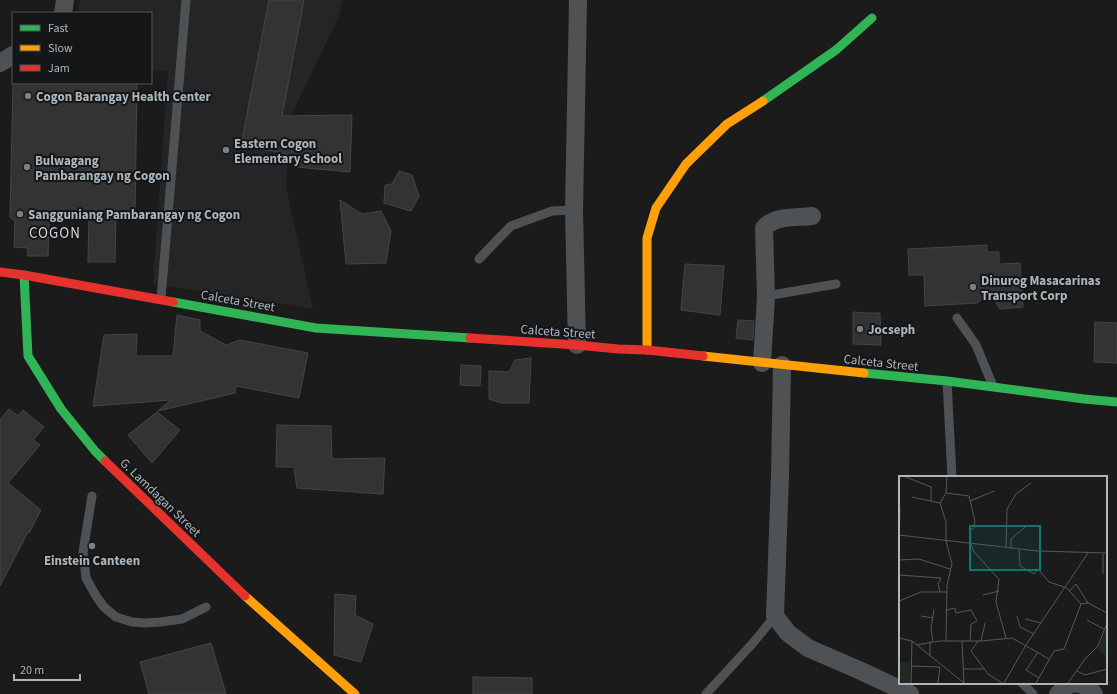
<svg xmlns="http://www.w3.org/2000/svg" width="1117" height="694" viewBox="0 0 1117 694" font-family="'Source Sans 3',sans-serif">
<rect width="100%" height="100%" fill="#1b1b1b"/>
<path fill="#252527" d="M 80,0 L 343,0 L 338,18 L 292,114 L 286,187 L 313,309 L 153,284 L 168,71 L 151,70 L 151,13 L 78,13 Z"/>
<g fill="#333" stroke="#434647">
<path d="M 269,0 L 304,0 L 282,116 L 352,115 L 350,172 L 297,167 L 303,157 L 241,145 Z"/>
<path d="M 13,83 L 137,83 L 135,214 L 116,214 L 115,262 L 88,262 L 89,214 L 49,214 L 48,256 L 27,256 L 28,248 L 14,247 L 15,221 L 10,217 Z"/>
<path d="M 399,171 L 412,175 L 419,196 L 411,211 L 384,203 L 385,185 L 392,184 Z"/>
<path d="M 340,200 L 362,214 L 381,211 L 391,231 L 386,263 L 346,264 Z"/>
<path d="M 987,245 L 987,252 L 999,252 L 999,264 L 1020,263 L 1023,307 L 1000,309 L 990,293 L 977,303 L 925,306 L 924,275 L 909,275 L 908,249 Z"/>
<path d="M 685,264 L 724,266 L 720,315 L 681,310 Z"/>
<path d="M 853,312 L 866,313 L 880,313 L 881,345 L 853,344 Z"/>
<path d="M 177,315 L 200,320 L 200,331 L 226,345 L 240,340 L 308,353 L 299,398 L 236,386 L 235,393 L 158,411 L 171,400 L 93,406 L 104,335 L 137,334 L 136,356 L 173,356 Z"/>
<path d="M 738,320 L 754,321 L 753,340 L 736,338 Z"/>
<path d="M 1095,322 L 1117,323 L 1117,363 L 1094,362 Z"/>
<path d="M 531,358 L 529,403 L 501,403 L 489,399 L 489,371 L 509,372 L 515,360 Z"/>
<path d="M 461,365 L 481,366 L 480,386 L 460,385 Z"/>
<path d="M 9,409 L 18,416 L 23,410 L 44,427 L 33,440 L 40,445 L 8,483 L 41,510 L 29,533 L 28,532 L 0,586 L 0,420 Z"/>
<path d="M 157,412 L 180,430 L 152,463 L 128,435 Z"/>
<path d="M 277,425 L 331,426 L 332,459 L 385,458 L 383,494 L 297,488 L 294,467 L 276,467 Z"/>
<path d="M 335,594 L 356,596 L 355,615 L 373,624 L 361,662 L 334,655 Z"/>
<path d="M 211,643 L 226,694 L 149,694 L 140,662 Z"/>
<path d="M 473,677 L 532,678 L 532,694 L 473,694 Z"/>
</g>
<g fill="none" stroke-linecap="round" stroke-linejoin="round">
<g stroke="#4f5254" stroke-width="9">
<path d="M 479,259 L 511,226 L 552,211 L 574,210"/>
<path d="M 766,296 L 836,284"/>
<path d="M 161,299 L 186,0"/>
<path d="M 957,318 L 976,345 L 993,386"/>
<path d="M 947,381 L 952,477"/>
<path d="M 92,496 L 83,552 L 86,578 L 96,596 L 104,607 L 116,617 L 132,622 L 145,623 L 160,622 L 182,619 L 206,607"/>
<path d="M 1022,683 L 1033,694"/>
<path d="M 706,694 L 753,643 L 775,616"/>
</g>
<g stroke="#4f5254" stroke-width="18">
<path d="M 63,13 L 65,0"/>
<path d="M 0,63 L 13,55"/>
<path d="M 577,345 L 574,210 L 578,0"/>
<path d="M 762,363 L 766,296 L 764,228 C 775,215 796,218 812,216"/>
<path d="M 782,365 L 780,476 L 775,616 L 788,633 L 808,648 L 861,671 L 910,694"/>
<path d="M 1058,694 C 1062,691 1067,685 1071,684 C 1080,682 1089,687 1094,694"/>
</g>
<g stroke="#30b455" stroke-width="9">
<path d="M 763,101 L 836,50 L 872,18"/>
<path d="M 24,275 L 28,356 L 61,409 L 95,451 L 105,461"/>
<path d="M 173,302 L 316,328 L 470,338"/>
<path d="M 864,373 L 947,381 L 1084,399 L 1117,402"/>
</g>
<g stroke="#ff9f0a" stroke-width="9">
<path d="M 647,350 L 647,238 L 656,208 L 686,164 L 727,124 L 763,101"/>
<path d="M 703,356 L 864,373"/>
<path d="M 245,596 L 355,694"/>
</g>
<g stroke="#e5322d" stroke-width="9">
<path d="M 0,272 L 24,275 L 173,302"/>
<path d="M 470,338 L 577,345 L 618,349 L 647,350 L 703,356"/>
<path d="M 105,461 L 245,596"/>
</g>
</g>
<g fill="#798084" stroke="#151617" stroke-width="1.5">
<circle cx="28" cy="96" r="4"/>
<circle cx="226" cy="150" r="4"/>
<circle cx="27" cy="167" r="4"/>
<circle cx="20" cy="214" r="4"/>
<circle cx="973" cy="287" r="4"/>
<circle cx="860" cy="329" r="4"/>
<circle cx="92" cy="546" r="4"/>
</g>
<g text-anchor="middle" stroke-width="4" stroke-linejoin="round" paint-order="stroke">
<g font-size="13" font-weight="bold" fill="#acb6bc" stroke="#151617" text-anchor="start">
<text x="36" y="101">Cogon Barangay Health Center</text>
<text x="234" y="148">Eastern Cogon<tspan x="234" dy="15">Elementary School</tspan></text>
<text x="35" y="165">Bulwagang<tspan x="35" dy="15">Pambarangay ng Cogon</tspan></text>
<text x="28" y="219">Sangguniang Pambarangay ng Cogon</text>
<text x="981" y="285">Dinurog Masacarinas<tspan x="981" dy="15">Transport Corp</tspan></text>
<text x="868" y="334">Jocseph</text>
<text x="92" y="565" text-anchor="middle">Einstein Canteen</text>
</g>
<g font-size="13" fill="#acb6bc" stroke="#151617">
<text transform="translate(238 300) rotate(10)" y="5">Calceta Street</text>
<text transform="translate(558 331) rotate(4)" y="5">Calceta Street</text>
<text transform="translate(881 362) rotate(6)" y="5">Calceta Street</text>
<text transform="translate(161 497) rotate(44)" y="5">G. Lamdagan Street</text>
</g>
<g font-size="15" letter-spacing="1" fill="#cdd3d8" stroke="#151617">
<text x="55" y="238">COGON</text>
</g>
</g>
<g transform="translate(899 476)">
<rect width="208" height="208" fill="#1b1b1b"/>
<path d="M 208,151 L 208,181 L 199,174 ZM 0,186 L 11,186 L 11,207 L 0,207 Z" fill="#222920"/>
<path fill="none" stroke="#55595b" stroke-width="1" d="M 7,1 L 32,11 L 32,25M 47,17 L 70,20 L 76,45 L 75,52 L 71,54 L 71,67M 13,21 L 41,27M 71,25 L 95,15M 0,59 L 1,33M 0,59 L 139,75 L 208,77M 72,68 L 75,76 L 100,103 L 97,126 L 107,162M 107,71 L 108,33 L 117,18 L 132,7M 112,72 L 112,63 L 126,51M 120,73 L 121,90 L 135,98 L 139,93 L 150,106 L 165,111M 204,78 L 204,98M 0,84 L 20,83 L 51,93M 0,99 L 42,102 L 39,108 L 41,116M 166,110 L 182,128M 170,115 L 177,108 L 189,127M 84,119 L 100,115M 0,125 L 22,116 L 48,116M 48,134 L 56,132 L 57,137 L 72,134 L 78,145 L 72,148 L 71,165M 22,140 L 34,142M 118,140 L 121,151 L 135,158M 126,143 L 142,147M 188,144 L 205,153M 0,162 L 13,165 L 65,207M 31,165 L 31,179M 34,165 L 32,153 L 35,133M 47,165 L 48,109 L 53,88 L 47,65 L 47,46 L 41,27 L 47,17 L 48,1M 63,165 L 65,207M 79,165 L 72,175 L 89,198 L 103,207M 82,165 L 86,147M 18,169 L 40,165 L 82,165 L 113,162 L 150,183M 139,176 L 127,194 L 140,202M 12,190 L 41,191M 64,193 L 85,193M 178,195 L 186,199 L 208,193M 12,207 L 13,165M 39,207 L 41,191M 105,207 L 127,169 L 189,77M 137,207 L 155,175 L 165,173 L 182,128 L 189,127 L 208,137M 169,207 L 186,183 L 199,170 L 208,147"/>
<path fill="#0f766e" fill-opacity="0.15" stroke="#0f766e" stroke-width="2" d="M 71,50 L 141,50 L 141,94 L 71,94 Z"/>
<rect width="208" height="208" fill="none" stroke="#acb6bc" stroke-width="2"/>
</g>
<rect x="12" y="12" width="140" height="72" fill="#151617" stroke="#515659"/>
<rect x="20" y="25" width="20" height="6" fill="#30b455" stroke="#515659"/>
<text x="48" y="32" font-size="12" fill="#acb6bc">Fast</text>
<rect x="20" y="45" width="20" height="6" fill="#ff9f0a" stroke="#515659"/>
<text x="48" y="52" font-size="12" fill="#acb6bc">Slow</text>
<rect x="20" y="65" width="20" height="6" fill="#e5322d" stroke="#515659"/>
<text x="48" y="72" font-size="12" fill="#acb6bc">Jam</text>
<path d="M14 674v6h66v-6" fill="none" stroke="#acb6bc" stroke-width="2"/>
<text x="20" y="674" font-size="12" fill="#acb6bc" stroke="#151617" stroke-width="3" paint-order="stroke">20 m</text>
</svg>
